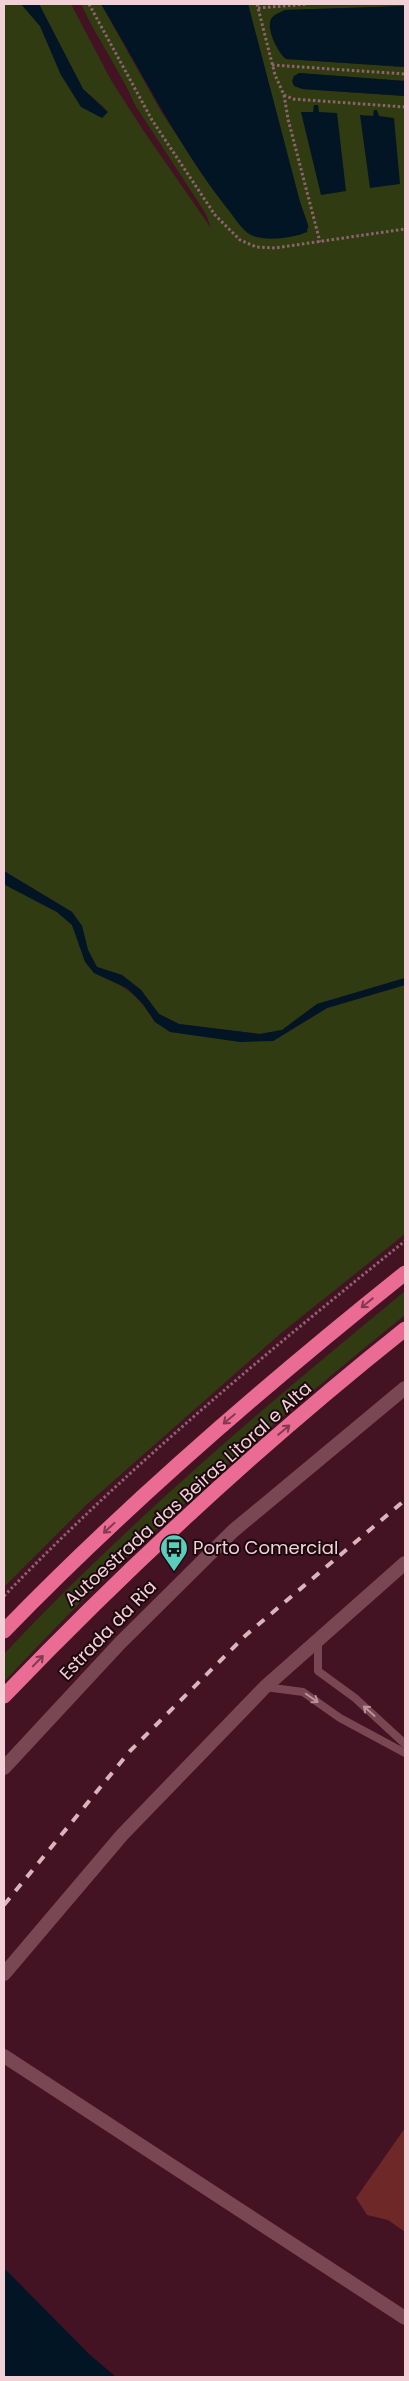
<svg xmlns="http://www.w3.org/2000/svg" width="409" height="2381" viewBox="0 0 409 2381" font-family="Poppins,sans-serif">
<rect width="100%" height="100%" fill="#431223"/>
<g fill="#303b11">
<path d="M 4,4 L 21,4 L 40,26 L 61,75 L 108,111 L 83,89 L 39,4 L 71,4 L 111,80 L 143,130 L 211,228 L 206,214 L 135,105 C 120,70 97,39 81,4 L 101,4 L 162,113 L 214,191 L 309,228 L 300,202 L 248,4 L 405,4 L 405,6 L 285,10 L 270,24 L 275,44 L 286,59 L 405,67 L 405,81 L 299,73 L 302,89 L 405,96 L 405,978 L 317,1004 L 282,1030 L 260,1034 L 179,1024 L 159,1014 L 141,990 L 122,975 L 97,967 L 88,950 L 82,926 L 72,912 L 4,871 Z"/>
<path d="M 4,884 L 57,912 L 72,925 L 94,973 C 127,988 135,991 155,1022 L 273,1041 L 327,1008 L 405,985 L 405,1234 L 280,1334 L 84,1507 L 4,1587 Z"/>
<path d="M 405,1291 L 405,1315 C 264,1429 127,1549 4,1682 L 4,1654 C 128,1522 265,1406 405,1291 Z"/>
</g>
<g fill="#021524">
<path d="M 21,4 L 39,4 L 83,89 L 108,112 L 102,118 L 81,107 L 61,75 L 40,26 Z"/>
<path d="M 101,4 L 248,4 L 300,202 L 308,225 L 307,232 C 294,238 264,242 251,235 C 241,230 234,216 226,207 C 177,144 142,72 101,4 Z"/>
<path d="M 405,6 L 405,67 L 286,59 C 278,53 266,29 271,19 C 274,14 281,12 285,10 Z"/>
<path d="M 299,73 L 405,81 L 405,96 L 302,89 L 294,86 L 292,81 L 294,76 Z"/>
<path d="M 314,105 L 318,105 L 319,112 L 337,113 L 346,191 L 321,195 L 301,112 L 313,112 Z"/>
<path d="M 374,110 L 377,110 L 379,116 L 394,118 L 400,184 L 370,188 L 360,115 L 373,116 Z"/>
<path d="M 4,871 L 72,912 L 82,926 L 88,950 L 97,967 L 122,975 L 141,990 L 159,1014 L 179,1024 L 260,1034 L 282,1030 L 317,1004 L 405,978 L 405,985 L 327,1008 L 273,1041 L 240,1042 L 170,1032 L 155,1022 L 143,1004 L 127,988 L 94,973 L 85,962 L 72,925 L 57,912 L 7,886 L 4,884 Z"/>
<path d="M 4,2268 L 90,2355 L 116,2377 L 4,2377 Z"/>
</g>
<path fill="#0007" d="M 405,2130 L 405,2231 L 358,2198 Z"/>
<path fill="#6f2828" d="M 405,2128 L 405,2232 L 388,2220 L 367,2215 L 356,2198 Z"/>
<g fill="none" stroke-linecap="round" stroke-linejoin="round">
<g stroke="#8d6370" stroke-width="3" stroke-dasharray="2.5 2.5" stroke-linecap="butt">
<path d="M 89,4 L 152,120 L 215,215 L 240,240 L 256,247 L 275,248 L 405,229"/>
<path d="M 257,4 L 275,75 L 284,95 L 293,99 L 405,107"/>
<path d="M 258,8 L 308,4"/>
<path d="M 272,65 L 405,74"/>
<path d="M 284,95 L 288,119 L 320,242"/>
<path d="M 4,1596 C 127,1468 267,1352 405,1241"/>
</g>
<g stroke="#794654" stroke-width="8">
<path d="M 318,1639 L 318,1671 L 355,1698 L 405,1744"/>
<path d="M 265,1687 L 303,1692 L 340,1718 L 405,1753"/>
</g>
<g stroke="#794654" stroke-width="14">
<path d="M 4,1974 L 122,1835 L 265,1687 L 405,1563"/>
<path d="M 4,2056 L 405,2318"/>
</g>
<path stroke="#794654" stroke-width="14" d="M 4,1768 L 120,1643 L 233,1531 L 405,1388"/>
<g stroke="#ea6b93" stroke-width="15">
<path d="M 4,1631 C 129,1502 265,1385 405,1273"/>
<path d="M 4,1696 C 130,1565 263,1442 405,1329"/>
</g>
<path stroke="#d8b4bd" stroke-width="4" stroke-dasharray="9 9" stroke-linecap="butt" d="M 4,1905 L 130,1751 L 246,1635 L 405,1500"/>
</g>
<defs><path id="oneway-shaft" d="M-6 0H5M1.5-3L5.5 0L1.5 3" fill="none" stroke-width="1.6" stroke-linecap="round" stroke-linejoin="round" transform="scale(1.25)"/></defs>
<g stroke="#833950">
<use href="#oneway-shaft" transform="translate(367 1303) rotate(141)"/>
<use href="#oneway-shaft" transform="translate(229 1419) rotate(140)"/>
<use href="#oneway-shaft" transform="translate(284 1430) rotate(-40)"/>
<use href="#oneway-shaft" transform="translate(109 1528) rotate(137)"/>
<use href="#oneway-shaft" transform="translate(38 1661) rotate(-46)"/>
</g>
<g stroke="#bb929c">
<use href="#oneway-shaft" transform="translate(312 1698) rotate(35)"/>
<use href="#oneway-shaft" transform="translate(369 1711) rotate(-138)"/>
</g>
<defs>
<g id="bus-pin" transform="scale(1.4375)"><path d="M0 17L-7.5 6A9.5 9.5 0 1 1 7.5 6Z" fill="#5acebd" stroke="#1c070e"/><path d="M-5-6H5V4H4V6H2V4H-2V6H-4V4H-5ZM-3.5-4V0h7V-4ZM-3.5 1.2v1.5H-2V1.2ZM2 1.2v1.5H3.5V1.2Z" fill="#111"/></g>
</defs>
<g fill-rule="evenodd">
<use href="#bus-pin" x="174" y="1548"/>
</g>
<g text-anchor="middle" stroke-width="4" stroke-linejoin="round" paint-order="stroke">
<g font-size="18" fill="#f1d0d7" stroke="#1c070e">
<text transform="translate(188 1494) rotate(-42)" y="6">Autoestrada das Beiras Litoral e Alta</text>
<text transform="translate(108 1630) rotate(-46)" y="6">Estrada da Ria</text>
</g>
<g font-size="18" fill="#f1d0d7" stroke="#1c070e" text-anchor="start">
<text x="193" y="1554">Porto Comercial</text>
</g>
</g>
<rect width="409" height="2381" fill="none" stroke="#f1d0d7" stroke-width="10"/>
</svg>
